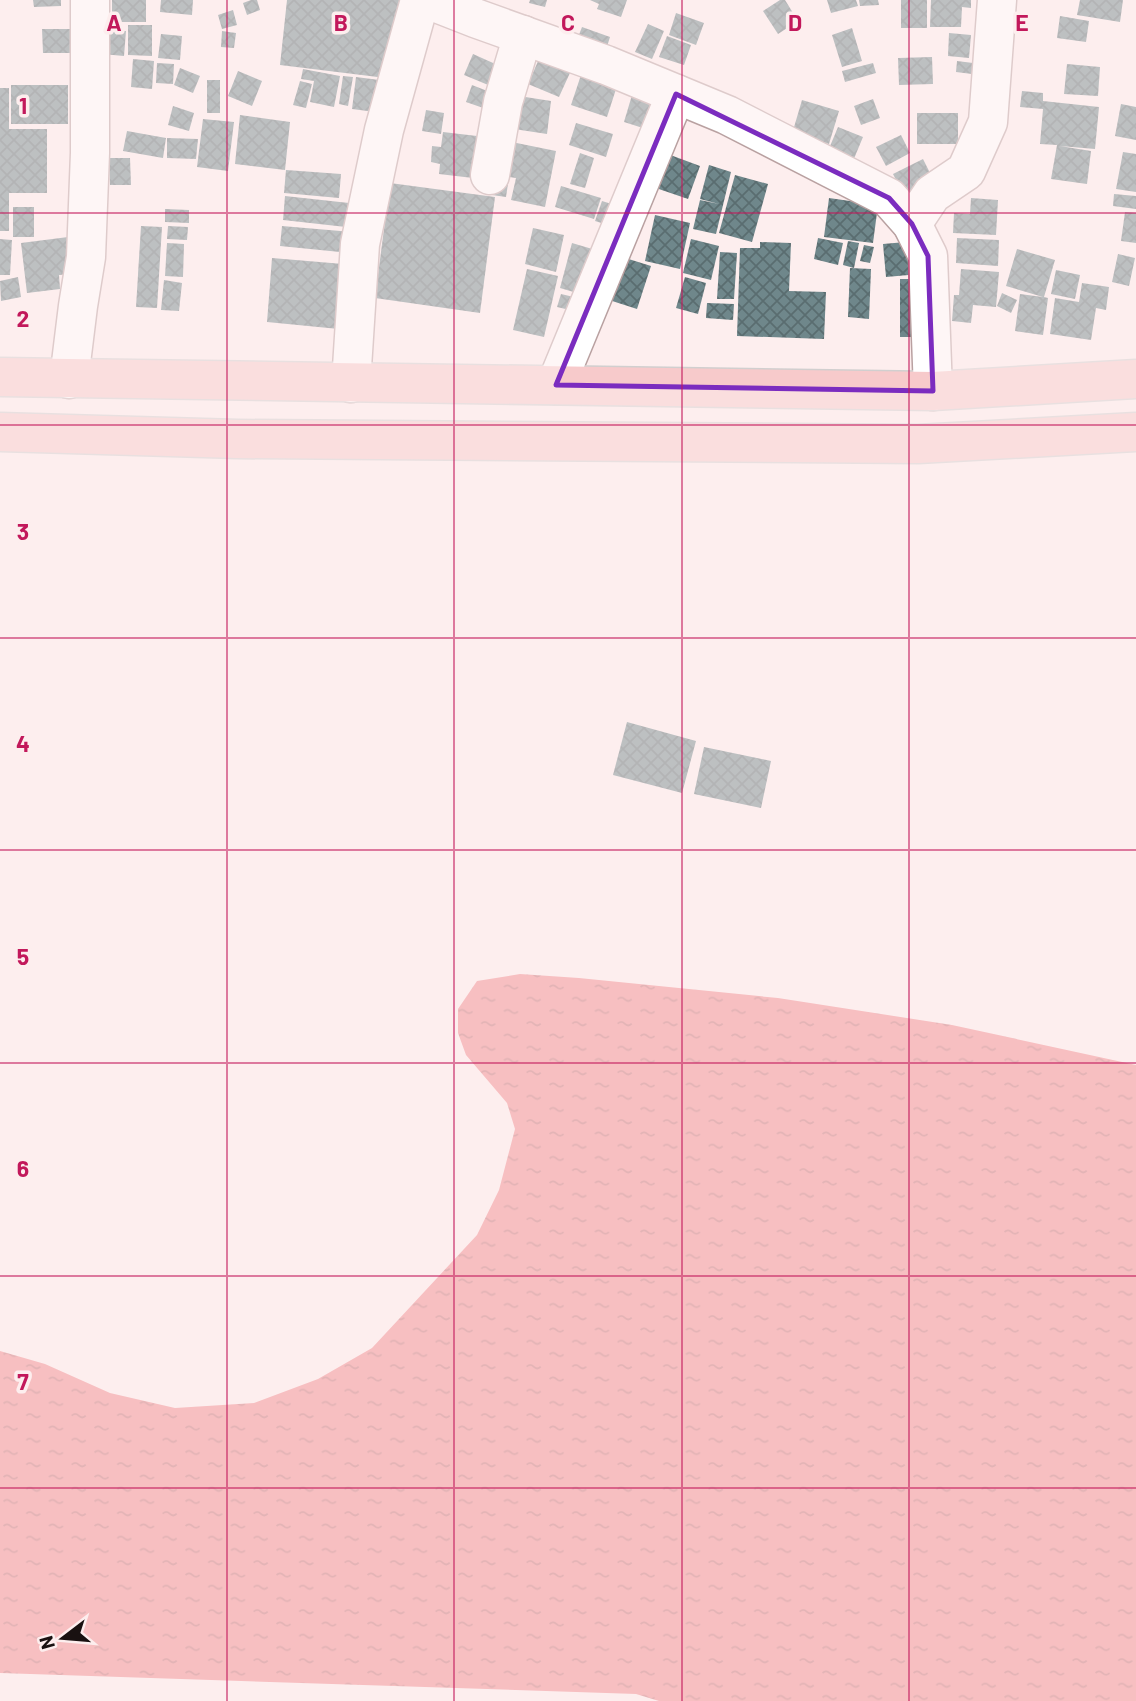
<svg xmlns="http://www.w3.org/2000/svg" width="1136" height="1701" viewBox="0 0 1136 1701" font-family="Barlow,sans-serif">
<defs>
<pattern id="water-ripples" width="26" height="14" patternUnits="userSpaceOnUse" patternTransform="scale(1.75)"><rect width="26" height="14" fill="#f0868b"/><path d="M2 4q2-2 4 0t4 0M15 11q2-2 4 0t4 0" fill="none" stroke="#c26c70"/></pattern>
<pattern id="building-cross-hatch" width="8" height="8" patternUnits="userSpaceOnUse" patternTransform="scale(1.75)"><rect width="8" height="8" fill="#6f878b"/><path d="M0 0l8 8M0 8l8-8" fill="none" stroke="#5a6d70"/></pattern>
</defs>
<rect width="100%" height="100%" fill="#fdeeee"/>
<path fill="url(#water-ripples)" d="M 520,974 L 579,978 L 778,998 L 952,1025 L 1136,1065 L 1136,1701 L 659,1701 L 636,1694 L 0,1673 L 0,1351 L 45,1364 L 110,1393 L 175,1408 L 254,1403 L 318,1379 L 372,1348 L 477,1235 L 499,1190 L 515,1129 L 507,1103 L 466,1055 L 458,1033 L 458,1009 L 477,981 Z"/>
<g fill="url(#building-cross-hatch)">
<path d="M 33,0 L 61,0 L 61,6 L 34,7 Z"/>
<rect x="112" y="0" width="34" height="22"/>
<path d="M 161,0 L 193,0 L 192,15 L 160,12 Z"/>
<path d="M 251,0 L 257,0 L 260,10 L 247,15 L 243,3 Z"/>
<path d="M 287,0 L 403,0 L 394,79 L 280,65 Z"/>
<path d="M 530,0 L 547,0 L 545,7 L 529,3 Z"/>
<path d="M 590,0 L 627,0 L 621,17 L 597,9 L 599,4 Z"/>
<path d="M 780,0 L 785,0 L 798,21 L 778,34 L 763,11 Z"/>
<path d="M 827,0 L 856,0 L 858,6 L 831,13 Z"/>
<path d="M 859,0 L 878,0 L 879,5 L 860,6 Z"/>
<rect x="901" y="0" width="26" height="28"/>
<path d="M 931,0 L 971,0 L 971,8 L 962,7 L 961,27 L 930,27 Z"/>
<path d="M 1080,0 L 1123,0 L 1120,22 L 1077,15 Z"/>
<path d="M 233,10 L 237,25 L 222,29 L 218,15 Z"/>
<path d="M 676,13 L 704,23 L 696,45 L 669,35 Z"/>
<path d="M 1060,16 L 1089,21 L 1086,42 L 1057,38 Z"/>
<path d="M 648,24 L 664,31 L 652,59 L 635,52 Z"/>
<path d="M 128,25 L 152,25 L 152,56 L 128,55 Z"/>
<path d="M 582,27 L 610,37 L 606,50 L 577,40 Z"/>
<path d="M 852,28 L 862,61 L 842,67 L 832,35 Z"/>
<path d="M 42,29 L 70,29 L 71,53 L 43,53 Z"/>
<path d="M 104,30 L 126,31 L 124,56 L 102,54 Z"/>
<path d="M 222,31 L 236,33 L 234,48 L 221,47 Z"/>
<path d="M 949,33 L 971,35 L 969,58 L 948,56 Z"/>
<path d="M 161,34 L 182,36 L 180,60 L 158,58 Z"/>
<path d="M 667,36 L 691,45 L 684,65 L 659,57 Z"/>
<path d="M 543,50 L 574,64 L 559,97 L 528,84 Z"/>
<path d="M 473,54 L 502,67 L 493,87 L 464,75 Z"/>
<path d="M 932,57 L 933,84 L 899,85 L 898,58 Z"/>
<path d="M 133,59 L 154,61 L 152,89 L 131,87 Z"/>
<path d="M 957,61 L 973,63 L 972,74 L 956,72 Z"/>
<path d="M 157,63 L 174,64 L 173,84 L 156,83 Z"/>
<path d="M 873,63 L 876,73 L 845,82 L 842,71 Z"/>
<path d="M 1067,64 L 1100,67 L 1098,96 L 1064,94 Z"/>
<path d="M 180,68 L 200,76 L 193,93 L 174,85 Z"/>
<path d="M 303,69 L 340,76 L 334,107 L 310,102 L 314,81 L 301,79 Z"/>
<path d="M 238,71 L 262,81 L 252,106 L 228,96 Z"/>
<path d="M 581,75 L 617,86 L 607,117 L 571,105 Z"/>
<path d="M 343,76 L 353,77 L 348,106 L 339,104 Z"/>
<path d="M 356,77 L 387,81 L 383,113 L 352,109 Z"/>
<rect x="207" y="80" width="13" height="33"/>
<path d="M 300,81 L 312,84 L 306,108 L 293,105 Z"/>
<rect x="11" y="85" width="57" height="39"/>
<path d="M 472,85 L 495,94 L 489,110 L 466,102 Z"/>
<path d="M 0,88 L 9,88 L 9,129 L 47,129 L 47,193 L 9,193 L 9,231 L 0,231 Z"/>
<path d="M 1022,91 L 1043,93 L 1043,101 L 1099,107 L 1095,149 L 1060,146 L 1091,151 L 1087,184 L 1051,179 L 1057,145 L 1040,144 L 1043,109 L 1020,107 Z"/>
<path d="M 632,95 L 654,102 L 646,129 L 624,122 Z"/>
<path d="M 519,96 L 551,101 L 547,134 L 514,129 Z"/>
<path d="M 873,99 L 880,118 L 861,125 L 854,106 Z"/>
<path d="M 802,100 L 839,111 L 829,144 L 792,134 Z"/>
<path d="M 1121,104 L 1136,107 L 1136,140 L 1115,136 Z"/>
<path d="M 173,106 L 194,113 L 189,131 L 168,125 Z"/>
<path d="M 426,110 L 444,113 L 441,134 L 422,131 Z"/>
<rect x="917" y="113" width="41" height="31"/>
<path d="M 240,115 L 290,122 L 285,170 L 235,164 Z"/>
<path d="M 203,119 L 234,122 L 228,171 L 197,167 Z"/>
<path d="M 576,123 L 613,134 L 606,157 L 569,145 Z"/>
<path d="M 838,127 L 863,137 L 853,161 L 828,151 Z"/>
<path d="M 127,131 L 166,138 L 163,158 L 123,151 Z"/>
<path d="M 443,132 L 477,136 L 473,178 L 439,174 L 440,164 L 431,162 L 432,146 L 441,147 Z"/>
<path d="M 901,135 L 910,153 L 886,166 L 876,147 Z"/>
<path d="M 167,138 L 198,139 L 196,159 L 167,158 Z"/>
<path d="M 502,140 L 556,151 L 545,207 L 511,200 L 516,178 L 509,177 L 506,197 L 492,195 Z"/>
<path d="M 1123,152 L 1136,154 L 1136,192 L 1116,189 Z"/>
<path d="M 580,153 L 594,158 L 585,188 L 570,184 Z"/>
<path d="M 665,153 L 700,166 L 688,199 L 653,187 Z"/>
<path d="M 109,158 L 130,158 L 131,185 L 110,185 Z"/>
<path d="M 923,159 L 936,185 L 906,200 L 893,174 Z"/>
<path d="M 709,165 L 731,172 L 716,234 L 693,229 L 700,200 L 719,204 L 700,199 Z"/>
<path d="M 286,170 L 341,174 L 339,198 L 284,193 Z"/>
<path d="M 735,175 L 768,184 L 752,242 L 719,233 Z"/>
<path d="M 390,183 L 495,197 L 480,313 L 375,298 Z"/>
<path d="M 561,186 L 601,198 L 594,219 L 555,207 Z"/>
<path d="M 1114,194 L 1136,196 L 1136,209 L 1113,206 Z"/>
<path d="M 285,196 L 349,203 L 346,227 L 283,220 Z"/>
<path d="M 829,198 L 878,205 L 873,243 L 824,237 Z"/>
<path d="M 971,198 L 998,200 L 996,235 L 953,233 L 954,213 L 970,214 Z"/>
<path d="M 602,201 L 618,206 L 611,226 L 595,221 Z"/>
<rect x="13" y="207" width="21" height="30"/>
<path d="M 165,209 L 189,210 L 189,223 L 165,222 Z"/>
<path d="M 1125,212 L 1136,213 L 1136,243 L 1121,241 Z"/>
<path d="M 655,215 L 690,223 L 680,269 L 645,261 Z"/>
<path d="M 141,226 L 162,227 L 157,308 L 136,307 Z"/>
<path d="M 168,226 L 188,227 L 187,240 L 167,239 Z"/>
<path d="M 282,226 L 352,232 L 350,253 L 280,246 Z"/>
<path d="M 533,228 L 564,235 L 556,272 L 525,264 Z"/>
<path d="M 76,236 L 80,273 L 59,275 L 60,289 L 27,293 L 21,243 Z"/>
<path d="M 818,238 L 843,243 L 838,265 L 814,259 Z"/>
<path d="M 957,238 L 999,240 L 998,266 L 956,263 Z"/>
<path d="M 0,239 L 12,240 L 10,275 L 0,275 Z"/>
<path d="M 691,239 L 719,246 L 711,280 L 683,273 Z"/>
<path d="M 848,241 L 859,243 L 854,268 L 843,265 Z"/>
<path d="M 917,241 L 920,274 L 886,277 L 883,244 Z"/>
<path d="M 760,242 L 791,243 L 789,291 L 826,292 L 824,339 L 737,336 L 740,248 L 760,248 Z"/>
<path d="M 167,243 L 184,244 L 183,277 L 165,276 Z"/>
<path d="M 572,243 L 599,251 L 587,296 L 560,288 Z"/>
<path d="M 864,245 L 874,247 L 870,263 L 860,261 Z"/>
<path d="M 1017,249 L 1055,260 L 1044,297 L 1048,298 L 1043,335 L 1015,331 L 1020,294 L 1043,297 L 1006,286 Z"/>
<path d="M 720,252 L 737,253 L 734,299 L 717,299 Z"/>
<path d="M 1118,254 L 1135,258 L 1129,286 L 1112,282 Z"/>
<path d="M 619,256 L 651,266 L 637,309 L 606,299 Z"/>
<path d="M 272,258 L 355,265 L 349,330 L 267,322 Z"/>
<path d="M 850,268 L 871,269 L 869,319 L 848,317 Z"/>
<path d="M 527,269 L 558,276 L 544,337 L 513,330 Z"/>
<path d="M 961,269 L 999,272 L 996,307 L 973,305 L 971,323 L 952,321 L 954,295 L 959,295 Z"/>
<path d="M 1056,270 L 1080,275 L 1075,299 L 1051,294 Z"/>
<path d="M 18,277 L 21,297 L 1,301 L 0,281 Z"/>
<path d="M 685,277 L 706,283 L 698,314 L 676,308 Z"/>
<rect x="900" y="279" width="25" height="58"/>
<path d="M 164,280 L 182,283 L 179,311 L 161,310 Z"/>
<path d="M 1082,283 L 1109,287 L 1106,310 L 1096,308 L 1091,340 L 1050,334 L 1055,298 L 1079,302 Z"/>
<path d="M 1002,293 L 1017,300 L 1011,313 L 997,306 Z"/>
<path d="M 561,294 L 578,298 L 574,311 L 557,307 Z"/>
<path d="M 707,303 L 734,304 L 733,320 L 706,318 Z"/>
<path d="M 627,722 L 696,741 L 682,793 L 613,775 Z"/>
<path d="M 704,747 L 771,761 L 761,808 L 694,794 Z"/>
</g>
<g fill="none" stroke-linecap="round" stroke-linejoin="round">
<g stroke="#b9a1a1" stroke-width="41">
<g id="minor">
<path d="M 429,0 L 475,18 L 606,65 L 727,115 L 889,198 L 912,224 L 928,256 L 933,391"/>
<path d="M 490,175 L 503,102 L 523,35"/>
<path d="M 912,224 L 932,194 L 966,171 L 988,122 L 997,0"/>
<path d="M 69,379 L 78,306 L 86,257 L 90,153 L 90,0"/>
<path d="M 351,383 L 360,244 L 384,130 L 420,0"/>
<path d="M 556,385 L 676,94"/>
</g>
</g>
<g stroke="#d1cfcf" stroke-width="41">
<g id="major">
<path d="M 0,377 L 933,391 L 1136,379"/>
<path d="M 0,432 L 238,439 L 918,444 L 1136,432"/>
</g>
</g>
<use href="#minor" stroke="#fff" stroke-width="38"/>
<use href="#major" stroke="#f7cacb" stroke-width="38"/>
</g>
<path d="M0 0H1136V1701H0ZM 676,94 L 889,198 L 912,224 L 928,256 L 933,391 L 556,385 Z" fill="#fdeeee" fill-opacity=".55" fill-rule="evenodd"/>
<path fill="none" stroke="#7b2cbf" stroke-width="5" stroke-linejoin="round" d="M 676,94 L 889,198 L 912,224 L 928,256 L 933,391 L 556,385 Z"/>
<path fill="none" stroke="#c2185b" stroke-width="2" stroke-opacity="0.55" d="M 227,0 L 227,1701M 454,0 L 454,1701M 682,0 L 682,1701M 909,0 L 909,1701M 0,213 L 1136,213M 0,425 L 1136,425M 0,638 L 1136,638M 0,850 L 1136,850M 0,1063 L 1136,1063M 0,1276 L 1136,1276M 0,1488 L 1136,1488"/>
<g font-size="23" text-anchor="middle" font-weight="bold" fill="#c2185b" stroke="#fdeeee" stroke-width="7" stroke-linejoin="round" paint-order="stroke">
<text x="114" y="31">A</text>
<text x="341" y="31">B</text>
<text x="568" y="31">C</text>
<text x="795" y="31">D</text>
<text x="1022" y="31">E</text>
<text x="23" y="114">1</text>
<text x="23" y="327">2</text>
<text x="23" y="540">3</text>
<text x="23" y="752">4</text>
<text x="23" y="965">5</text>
<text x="23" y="1177">6</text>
<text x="23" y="1390">7</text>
</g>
<g transform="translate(63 1638) rotate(254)" stroke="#fdeeee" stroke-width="5" paint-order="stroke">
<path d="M0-5L12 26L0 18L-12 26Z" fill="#191111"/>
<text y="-10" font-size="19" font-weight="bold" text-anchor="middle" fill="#191111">N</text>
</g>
</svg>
